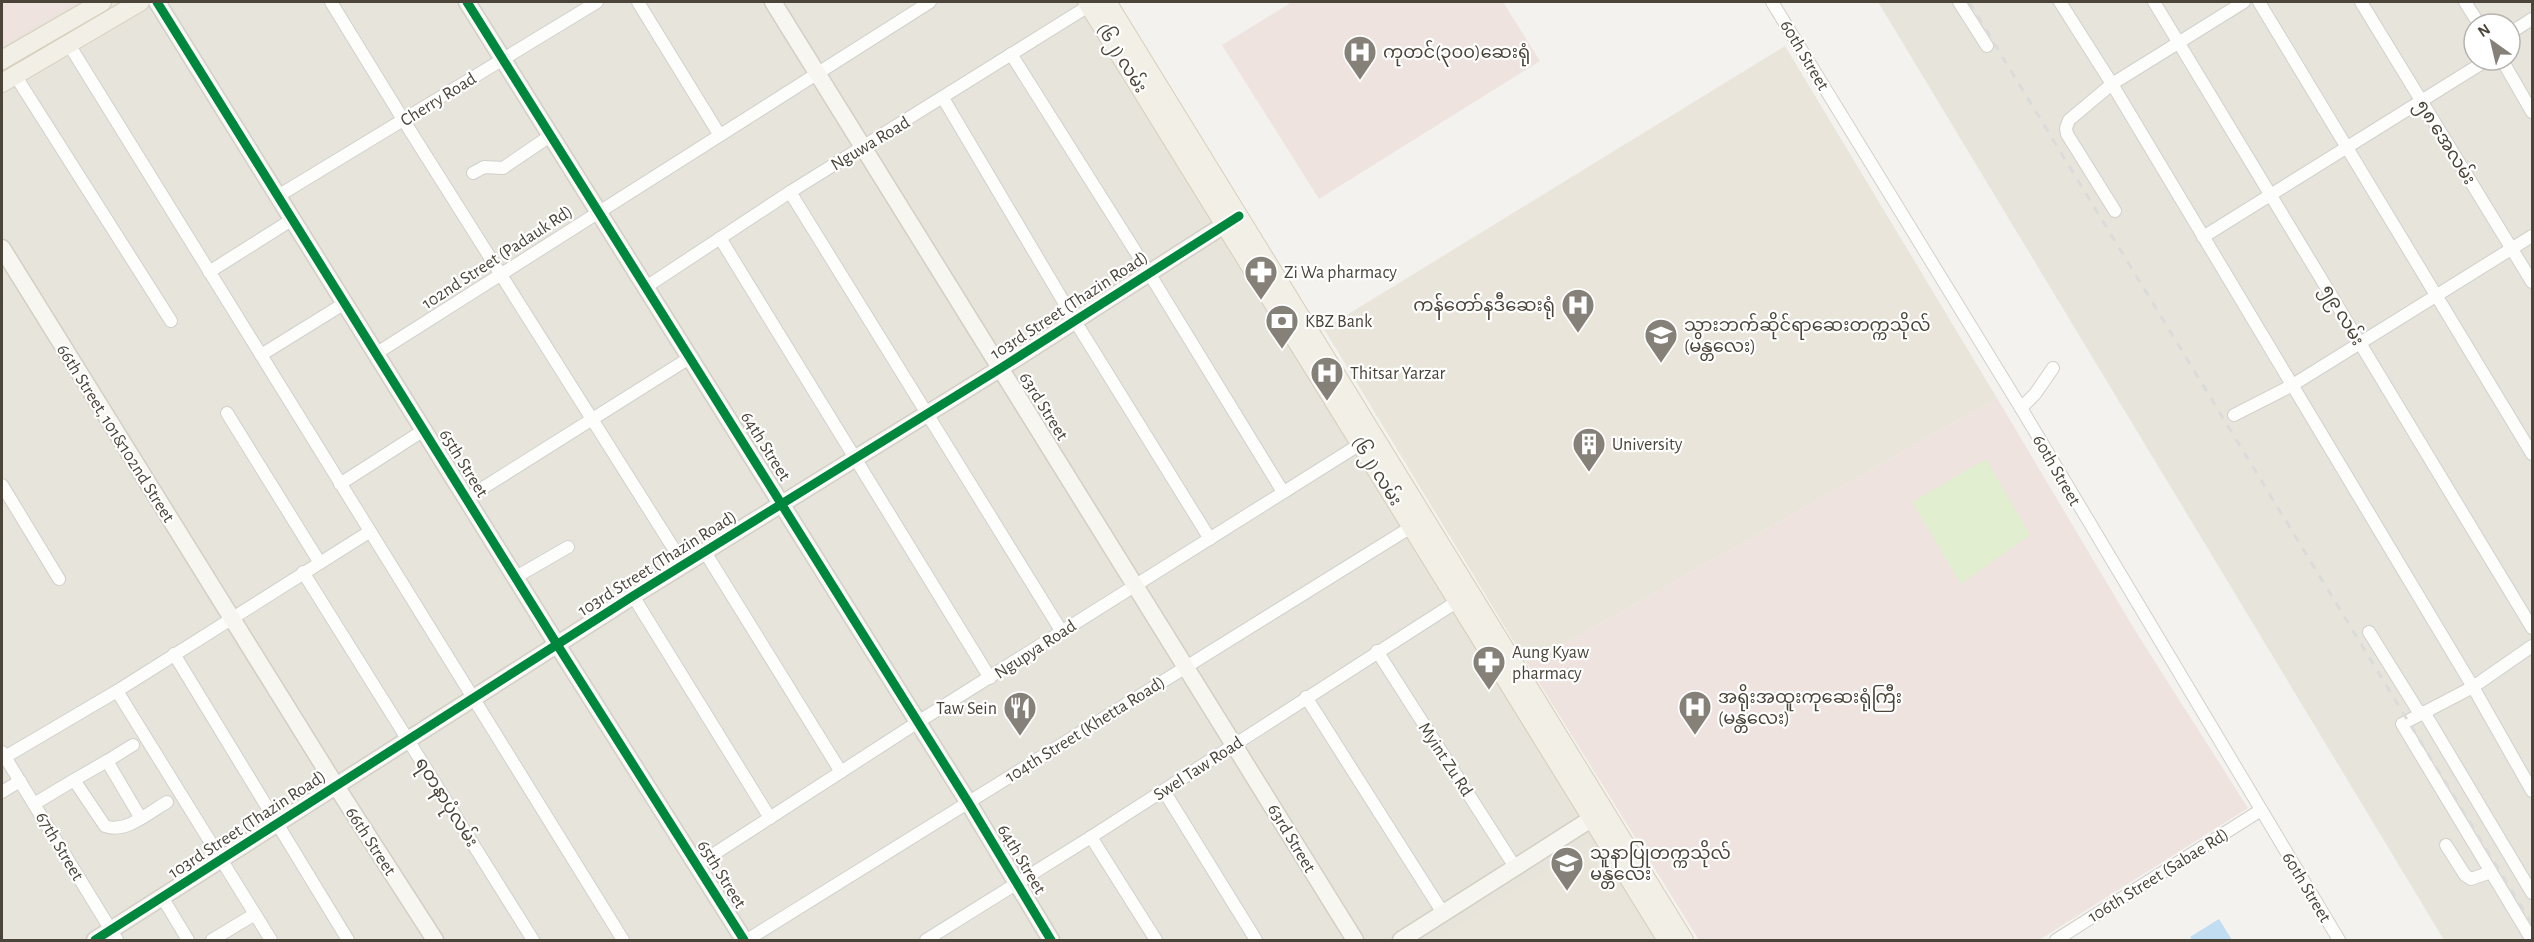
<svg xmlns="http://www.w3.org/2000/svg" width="2534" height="942" viewBox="0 0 2534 942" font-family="'Alegreya Sans','Noto Sans Myanmar',sans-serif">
<rect width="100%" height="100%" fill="#f4f2ee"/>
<g fill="#e7e4dc" fill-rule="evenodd">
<path d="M 2,2 L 1095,2 L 1673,940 L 116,940 L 112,936 L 105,940 L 2,940 Z"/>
<path d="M 1878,2 L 2532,2 L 2532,940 L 2444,940 ZM 2474,24 L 2510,24 L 2510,60 L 2474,60 Z"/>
</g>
<g fill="#eae5da">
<path d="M 1785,46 L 1997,398 L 1528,665 L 1324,329 Z"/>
<path d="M 1590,843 L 1652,940 L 1435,940 Z"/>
</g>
<g fill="#eee3df">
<path d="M 2,2 L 79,2 L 2,46 Z"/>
<path d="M 1292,2 L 1503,2 L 1540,61 L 1319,199 L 1222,45 Z"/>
<path d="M 1997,398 L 2136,632 L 2248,808 L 2039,940 L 1699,940 L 1528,665 Z"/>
</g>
<path fill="#e1eecf" d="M 1986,459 L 2030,535 L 1961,584 L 1912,502 Z"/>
<path fill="#c0ddf1" d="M 2219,919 L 2232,940 L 2192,940 L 2190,937 Z"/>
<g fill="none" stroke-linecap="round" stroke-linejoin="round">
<g stroke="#d2d0cb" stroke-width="14">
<g id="street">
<path d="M 331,2 L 404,121 L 684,565"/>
<path d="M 638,2 L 719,134"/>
<path d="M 1772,2 L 2021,408 L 2339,940"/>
<path d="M 1959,2 L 1987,46"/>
<path d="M 2060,2 L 2112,84 L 2473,687 L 2532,791"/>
<path d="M 2154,2 L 2532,628"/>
<path d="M 2259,2 L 2532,454"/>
<path d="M 2361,2 L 2532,282"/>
<path d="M 2465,2 L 2479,24"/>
<path d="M 2510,33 L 2532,19"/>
<path d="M 68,43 L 623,940"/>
<path d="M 1011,54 L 1149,273 L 1283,492"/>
<path d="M 2502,60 L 2532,112"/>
<path d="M 15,75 L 171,321"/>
<path d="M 943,98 L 1075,321 L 1210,539"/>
<path d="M 473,173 L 484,167 L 503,168 L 550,136"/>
<path d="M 790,192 L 1062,632"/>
<path d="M 278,196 L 597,2"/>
<path d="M 2115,211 L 2067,134 L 2066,128 L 2069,120 L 2112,84 L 2244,2"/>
<path d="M 2203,237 L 2487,60"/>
<path d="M 720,238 L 990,678"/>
<path d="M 209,272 L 293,219"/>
<path d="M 646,287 L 790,192 L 1095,2"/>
<path d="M 377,353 L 930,2"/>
<path d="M 261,355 L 345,303"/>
<path d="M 2021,408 L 2035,394 L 2053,368"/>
<path d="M 227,413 L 320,563"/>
<path d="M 2234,415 L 2291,386 L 2532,236"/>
<path d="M 340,484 L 424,430"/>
<path d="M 2,485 L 59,579"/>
<path d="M 467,498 L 691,357"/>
<path d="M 705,552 L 841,772"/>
<path d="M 303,572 L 533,940"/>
<path d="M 516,577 L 568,547"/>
<path d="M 633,596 L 770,818"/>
<path d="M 2369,632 L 2420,714"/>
<path d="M 1377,651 L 1515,867"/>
<path d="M 174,654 L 348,940"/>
<path d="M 117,691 L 271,940"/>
<path d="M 1306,697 L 1443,913"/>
<path d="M 2424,712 L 2532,893"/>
<path d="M 2,752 L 117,940"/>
<path d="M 5,757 L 117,691 L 369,532"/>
<path d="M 107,761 L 133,745"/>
<path d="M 74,780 L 107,761 L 140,817"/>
<path d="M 1164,791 L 1256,940"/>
<path d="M 2,792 L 20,781"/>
<path d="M 34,804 L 74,780 L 105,826 C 125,834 150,812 167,802"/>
<path d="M 1091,837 L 1156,940"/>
<path d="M 2446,845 L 2465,875 L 2471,879 L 2491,872"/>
<path d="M 697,865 L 918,722 L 1365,441"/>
<path d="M 162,897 L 188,940"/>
<path d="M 212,940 L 255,914"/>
<path d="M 747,940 L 1416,524"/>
<path d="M 926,940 L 1091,837 L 1464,597"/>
<path d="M 2056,940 L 2261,810"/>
<path d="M 2532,940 L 2402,724 L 2473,687 L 2532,646"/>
</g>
</g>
<g stroke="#d3cfc5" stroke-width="19">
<g id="secondary">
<path d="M 157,2 L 558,646 L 744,940"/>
<path d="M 467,2 L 968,802 L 1051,940"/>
<path d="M 773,2 L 1355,940"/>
<path d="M 2,248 L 336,786 L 435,940"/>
<path d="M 95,940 L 633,596 L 1001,368 L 1235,218"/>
<path d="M 1401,940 L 1602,812"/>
</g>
</g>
<g stroke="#d6cebb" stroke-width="20">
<g id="primary">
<path d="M 1087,2 L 1667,940"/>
<path d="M 1107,2 L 1684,940"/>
<path d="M 2,60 L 102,2"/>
<path d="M 2,83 L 140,2"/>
</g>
</g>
<use href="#street" stroke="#fdfdfc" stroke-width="12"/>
<use href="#secondary" stroke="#f7f6f1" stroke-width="16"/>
<use href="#primary" stroke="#f2efe6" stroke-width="18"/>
<path stroke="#dbdbda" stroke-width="3" stroke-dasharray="8 8" stroke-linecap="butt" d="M 1969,2 L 2532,924"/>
<g stroke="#fff" stroke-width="13">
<g id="cycleway">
<path d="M 157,2 L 558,646 L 744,940"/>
<path d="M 467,2 L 968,802 L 1051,940"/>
<path d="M 95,940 L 633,596 L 1001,368 L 1239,216"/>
</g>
</g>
<use href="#cycleway" stroke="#00873e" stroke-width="9"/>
</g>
<defs>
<g id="hospital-pin" transform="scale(1.725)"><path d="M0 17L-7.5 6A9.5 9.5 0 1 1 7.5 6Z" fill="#868178" stroke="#fff"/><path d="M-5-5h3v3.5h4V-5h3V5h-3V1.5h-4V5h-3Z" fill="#fff"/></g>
<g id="pharmacy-pin" transform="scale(1.725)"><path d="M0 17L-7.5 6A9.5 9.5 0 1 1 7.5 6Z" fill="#868178" stroke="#fff"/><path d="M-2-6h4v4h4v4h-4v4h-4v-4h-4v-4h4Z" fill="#fff"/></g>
<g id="bank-pin" transform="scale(1.725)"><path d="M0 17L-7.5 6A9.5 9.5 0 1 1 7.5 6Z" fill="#868178" stroke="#fff"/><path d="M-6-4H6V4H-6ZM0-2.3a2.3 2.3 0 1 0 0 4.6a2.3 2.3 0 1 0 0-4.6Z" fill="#fff"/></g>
<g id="university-pin" transform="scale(1.725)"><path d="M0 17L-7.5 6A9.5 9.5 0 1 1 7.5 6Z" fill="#868178" stroke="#fff"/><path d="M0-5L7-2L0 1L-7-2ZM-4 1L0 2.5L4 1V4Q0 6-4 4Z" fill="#fff"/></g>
<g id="building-pin" transform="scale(1.725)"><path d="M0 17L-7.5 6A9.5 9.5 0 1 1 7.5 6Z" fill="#868178" stroke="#fff"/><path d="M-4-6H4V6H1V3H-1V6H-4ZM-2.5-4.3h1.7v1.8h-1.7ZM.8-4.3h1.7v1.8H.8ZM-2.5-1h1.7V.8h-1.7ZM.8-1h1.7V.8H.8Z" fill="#fff"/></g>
<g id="restaurant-pin" transform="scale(1.725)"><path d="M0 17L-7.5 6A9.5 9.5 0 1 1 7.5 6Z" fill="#868178" stroke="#fff"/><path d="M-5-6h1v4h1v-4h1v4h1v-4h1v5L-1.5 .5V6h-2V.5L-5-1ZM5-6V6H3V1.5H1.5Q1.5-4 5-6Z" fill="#fff"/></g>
</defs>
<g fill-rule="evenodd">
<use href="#hospital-pin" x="1360" y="52"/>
<use href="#pharmacy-pin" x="1261" y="272"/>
<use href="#hospital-pin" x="1578" y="305"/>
<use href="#bank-pin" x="1282" y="321"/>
<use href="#university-pin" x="1661" y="335"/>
<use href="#hospital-pin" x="1327" y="373"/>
<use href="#building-pin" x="1589" y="444"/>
<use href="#pharmacy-pin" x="1489" y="662"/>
<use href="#hospital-pin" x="1695" y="707"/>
<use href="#restaurant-pin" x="1020" y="708"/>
<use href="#university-pin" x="1567" y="863"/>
</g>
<g text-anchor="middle" stroke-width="4.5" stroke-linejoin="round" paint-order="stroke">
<g font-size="18" fill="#4b4439" stroke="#fff" text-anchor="start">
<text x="1383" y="58">ကုတင်(၃၀၀)ဆေးရုံ</text>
<text x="1284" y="278">Zi Wa pharmacy</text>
<text x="1555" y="311" text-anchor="end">ကန်တော်နဒီဆေးရုံ</text>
<text x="1305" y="327">KBZ Bank</text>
<text x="1684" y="331">သွားဘက်ဆိုင်ရာဆေးတက္ကသိုလ်<tspan x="1684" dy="21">(မန္တလေး)</tspan></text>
<text x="1350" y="379">Thitsar Yarzar</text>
<text x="1612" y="450">University</text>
<text x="1512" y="658">Aung Kyaw<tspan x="1512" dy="21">pharmacy</tspan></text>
<text x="1718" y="703">အရိုးအထူးကုဆေးရုံကြီး<tspan x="1718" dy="21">(မန္တလေး)</tspan></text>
<text x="997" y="714" text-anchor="end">Taw Sein</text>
<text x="1590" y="859">သူနာပြုတက္ကသိုလ်<tspan x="1590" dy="21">မန္တလေး</tspan></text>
</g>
<g font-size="18" fill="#4b4439" stroke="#fff">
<text transform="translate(1805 55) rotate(59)" y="6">60th Street</text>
<text transform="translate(1122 58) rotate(58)" y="6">(၆၂) လမ်း</text>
<text transform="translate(438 99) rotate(-32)" y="6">Cherry Road</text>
<text transform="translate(2446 142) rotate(58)" y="6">၅၈ အေလမ်း</text>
<text transform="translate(870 143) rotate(-31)" y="6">Nguwa Road</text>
<text transform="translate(497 257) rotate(-33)" y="6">102nd Street (Padauk Rd)</text>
<text transform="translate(1069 305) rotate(-33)" y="6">103rd Street (Thazin Road)</text>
<text transform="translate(2343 315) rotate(60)" y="6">၅၉ လမ်း</text>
<text transform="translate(1044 406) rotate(58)" y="6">63rd Street</text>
<text transform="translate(116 433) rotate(58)" y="6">66th Street, 101&amp;102nd Street</text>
<text transform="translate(766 446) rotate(58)" y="6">64th Street</text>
<text transform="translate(464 463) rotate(58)" y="6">65th Street</text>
<text transform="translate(2057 470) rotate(60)" y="6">60th Street</text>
<text transform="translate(1377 471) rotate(58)" y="6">(၆၂) လမ်း</text>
<text transform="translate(657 563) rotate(-32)" y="6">103rd Street (Thazin Road)</text>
<text transform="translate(1035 649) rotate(-33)" y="6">Ngupya Road</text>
<text transform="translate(1085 729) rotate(-32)" y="6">104th Street (Khetta Road)</text>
<text transform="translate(1446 759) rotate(57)" y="6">Myint Zu Rd</text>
<text transform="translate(1198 768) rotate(-33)" y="6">Swel Taw Road</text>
<text transform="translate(447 802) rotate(58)" y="6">ရတနာပုံလမ်း</text>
<text transform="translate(247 824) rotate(-33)" y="6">103rd Street (Thazin Road)</text>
<text transform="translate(1292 838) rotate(59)" y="6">63rd Street</text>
<text transform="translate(371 841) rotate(57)" y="6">66th Street</text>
<text transform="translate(60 846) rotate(59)" y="6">67th Street</text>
<text transform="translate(1022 859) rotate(59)" y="6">64th Street</text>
<text transform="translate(722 874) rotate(58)" y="6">65th Street</text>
<text transform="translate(2158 875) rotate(-32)" y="6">106th Street (Sabae Rd)</text>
<text transform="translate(2307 887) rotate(59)" y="6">60th Street</text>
</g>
</g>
<rect width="2534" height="942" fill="none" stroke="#4b4439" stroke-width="6"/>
<g transform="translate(2492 42) rotate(326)"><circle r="28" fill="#ffffff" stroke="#b7b4b0" stroke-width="1.5"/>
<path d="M0-4.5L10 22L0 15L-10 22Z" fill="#868178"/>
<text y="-9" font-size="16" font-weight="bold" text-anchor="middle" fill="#4b4439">N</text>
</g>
</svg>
